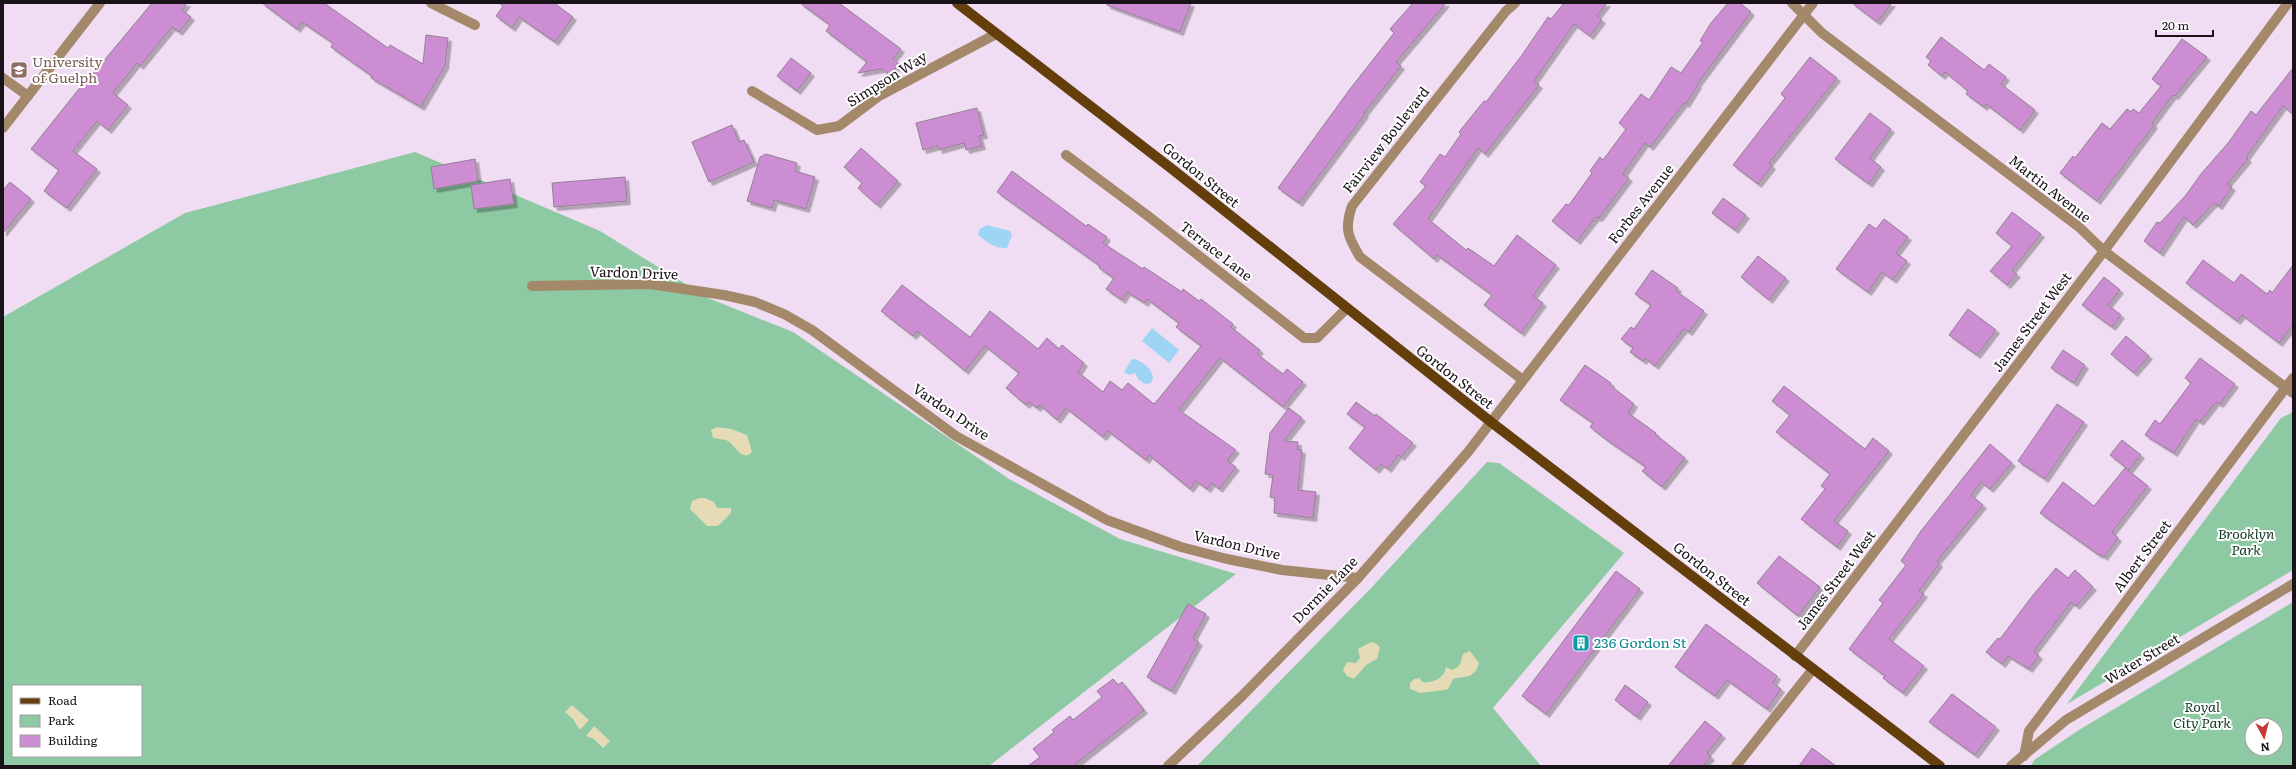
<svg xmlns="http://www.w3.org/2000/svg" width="2296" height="769" viewBox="0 0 2296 769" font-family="Literata,serif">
<defs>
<filter id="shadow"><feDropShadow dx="3.5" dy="3.5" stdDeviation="0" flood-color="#0004"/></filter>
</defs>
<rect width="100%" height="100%" fill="#f1ddf3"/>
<g fill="#8dc9a2" fill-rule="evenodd">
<path d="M 415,152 L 600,231 L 708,298 L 793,332 L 1009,479 L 1120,539 L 1236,574 L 989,766 L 3,766 L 3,317 L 185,213 ZM 13,686 L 141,686 L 141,756 L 13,756 Z"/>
<path d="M 2293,412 L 2293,570 L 2067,704 L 2281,418 Z"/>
<path d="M 1487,462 L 1499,463 L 1624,553 L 1493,708 L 1541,766 L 1197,766 L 1373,586 Z"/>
<path d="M 2293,602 L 2293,766 L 2031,766 L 2034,760 L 2079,730 ZM 2252,725 L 2276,725 L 2276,749 L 2252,749 Z"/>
</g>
<g fill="#e5dbb6">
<path d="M 717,427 L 731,429 L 747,435 L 752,452 C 742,463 735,444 726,440 C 722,439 717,439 713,438 L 711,430 Z"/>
<path d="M 705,498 L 714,502 L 717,508 L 731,508 L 731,513 L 718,526 L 707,526 L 690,509 L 692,501 L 699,498 Z"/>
<path d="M 1371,642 L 1377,644 L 1380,648 L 1377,659 L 1366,665 L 1354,679 L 1347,676 L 1343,670 L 1347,662 L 1356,663 L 1360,658 L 1358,649 Z"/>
<path d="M 1470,651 L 1479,663 C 1475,679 1464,676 1453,679 L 1448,689 L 1444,690 L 1420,693 L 1410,689 L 1410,683 L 1414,679 L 1420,678 L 1422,682 C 1432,684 1445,678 1446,667 L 1452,670 C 1462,666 1460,662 1463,654 Z"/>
<path d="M 572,705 L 589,720 L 580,730 L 573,719 L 565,712 Z"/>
<path d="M 594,726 L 610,741 L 603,748 L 594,739 L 586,736 Z"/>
</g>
<g fill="#9ed5f4">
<path d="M 987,225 L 1010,231 L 1012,235 L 1007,248 C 995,249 987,242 978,235 L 980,229 Z"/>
<path d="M 1152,328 L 1179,350 L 1169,363 L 1142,341 Z"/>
<path d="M 1132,359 C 1140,359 1153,369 1153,378 L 1151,383 L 1145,384 L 1139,380 L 1135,373 L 1130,375 L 1124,372 Z"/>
</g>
<g fill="#cc8dd2" stroke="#938095" filter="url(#shadow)">
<path d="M 152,3 L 187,3 L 182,10 L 191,17 L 179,32 L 172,27 L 140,66 L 137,63 L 113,93 L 128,105 L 108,130 L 97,121 L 73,151 L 97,169 L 67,208 L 44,191 L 59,170 L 31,149 L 90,75 L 91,76 Z"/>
<path d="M 262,3 L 324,3 L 388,48 L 390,45 L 423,64 L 426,35 L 448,38 L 445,66 L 421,107 L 371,78 L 372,76 L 331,47 L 333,43 L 302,22 L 297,29 Z"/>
<path d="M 499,3 L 554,3 L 573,17 L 555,42 L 519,17 L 512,28 L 496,16 L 503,6 Z"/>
<path d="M 800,3 L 839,3 L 901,49 L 893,59 L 899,64 L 890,75 L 882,69 L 858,73 L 867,62 L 826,31 L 830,25 Z"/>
<path d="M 1107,3 L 1191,3 L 1180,32 L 1107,5 Z"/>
<path d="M 1413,3 L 1446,3 L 1396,62 L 1401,66 L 1364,113 L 1365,114 L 1299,203 L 1278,188 L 1350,89 L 1394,33 L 1390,29 Z"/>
<path d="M 1564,3 L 1607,3 L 1597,16 L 1602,20 L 1590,36 L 1574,24 L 1534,81 L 1539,85 L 1485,154 L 1478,148 L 1428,219 L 1466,250 L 1468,248 L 1494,266 L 1517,235 L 1556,265 L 1533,296 L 1543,303 L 1521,333 L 1484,305 L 1492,295 L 1437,255 L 1434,259 L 1393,224 L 1426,186 L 1420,182 L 1440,154 L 1445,157 L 1461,134 L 1459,132 L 1484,101 L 1486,102 L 1522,55 L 1548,17 L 1551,19 Z"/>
<path d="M 1728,3 L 1740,3 L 1751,12 L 1697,84 L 1698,85 L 1686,104 L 1684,103 L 1650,147 L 1645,143 L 1623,174 L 1629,178 L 1599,218 L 1596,217 L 1577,241 L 1552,221 L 1566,204 L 1569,205 L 1592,173 L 1590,171 L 1600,157 L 1603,160 L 1626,129 L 1619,123 L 1641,94 L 1649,100 L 1671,67 L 1681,73 L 1703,42 L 1700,41 L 1711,23 Z"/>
<path d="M 1852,3 L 1892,3 L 1877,22 Z"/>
<path d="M 1941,37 L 1984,70 L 1989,64 L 2006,77 L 2001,84 L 2035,110 L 2020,130 L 1986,104 L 1984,107 L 1966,94 L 1968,91 L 1945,72 L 1942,76 L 1928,65 L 1931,61 L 1926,57 Z"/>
<path d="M 2182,39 L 2207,57 L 2175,96 L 2173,95 L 2152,123 L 2154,125 L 2097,201 L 2060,173 L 2073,156 L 2075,158 L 2102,123 L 2110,129 L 2127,109 L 2131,112 L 2133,109 L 2139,113 L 2161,86 L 2152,79 Z"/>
<path d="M 1810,57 L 1837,78 L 1769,163 L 1772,166 L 1758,184 L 1733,165 L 1785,98 L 1781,94 Z"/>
<path d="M 791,58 L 811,73 L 797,91 L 777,76 Z"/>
<path d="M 2293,68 L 2293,114 L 2283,106 L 2246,157 L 2248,159 L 2227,184 L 2232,187 L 2219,206 L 2214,203 L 2193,225 L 2184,217 L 2160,253 L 2144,241 L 2157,222 L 2160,223 L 2186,195 L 2201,174 L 2228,143 L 2251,111 L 2256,115 Z"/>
<path d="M 977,108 L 984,135 L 979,136 L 982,146 L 966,150 L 964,143 L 939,150 L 938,146 L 923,150 L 916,123 Z"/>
<path d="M 1870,113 L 1891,129 L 1870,158 L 1881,167 L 1869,184 L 1835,159 Z"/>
<path d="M 732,125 L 739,142 L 744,140 L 754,162 L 709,182 L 692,142 Z"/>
<path d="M 861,148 L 898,181 L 877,205 L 858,188 L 862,183 L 844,167 Z"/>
<path d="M 766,154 L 797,163 L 795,171 L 815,177 L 806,209 L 774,200 L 772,208 L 747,201 L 760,157 Z"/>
<path d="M 475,159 L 478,181 L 434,189 L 431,167 Z"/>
<path d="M 1012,171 L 1086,226 L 1088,224 L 1107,237 L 1103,243 L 1143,269 L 1144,267 L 1182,292 L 1183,289 L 1199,301 L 1201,299 L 1233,324 L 1231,327 L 1260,350 L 1257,354 L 1283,374 L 1287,369 L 1303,382 L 1283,407 L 1220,358 L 1179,410 L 1236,450 L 1227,461 L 1236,467 L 1219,489 L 1212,483 L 1207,489 L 1196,481 L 1190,489 L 1149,455 L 1146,460 L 1108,431 L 1103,437 L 1066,408 L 1057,420 L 1040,405 L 1037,408 L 1029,402 L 1026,405 L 1006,388 L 1019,373 L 985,346 L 965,371 L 917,331 L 913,336 L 881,311 L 902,285 L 970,337 L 990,311 L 1038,349 L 1047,338 L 1059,349 L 1062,345 L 1084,363 L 1078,372 L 1103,392 L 1110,381 L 1122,390 L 1128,383 L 1154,404 L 1161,396 L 1201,346 L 1176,327 L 1179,323 L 1147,299 L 1145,303 L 1127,292 L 1122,300 L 1106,289 L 1114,278 L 1099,268 L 1100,266 L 997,192 Z"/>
<path d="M 625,177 L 627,201 L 554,207 L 552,183 Z"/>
<path d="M 510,179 L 514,204 L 474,209 L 471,185 Z"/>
<path d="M 10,182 L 31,199 L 3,233 L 3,190 Z"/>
<path d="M 1723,198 L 1746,215 L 1735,230 L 1712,213 Z"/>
<path d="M 2012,212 L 2041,234 L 2012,270 L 2017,274 L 2007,285 L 1990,271 L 2012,246 L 1996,233 Z"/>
<path d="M 1884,219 L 1908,237 L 1896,253 L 1907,261 L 1893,280 L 1882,272 L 1868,292 L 1836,269 L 1869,224 L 1876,229 Z"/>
<path d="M 1758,256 L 1786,278 L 1769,300 L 1741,277 Z"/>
<path d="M 2203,260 L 2234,283 L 2241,274 L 2267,294 L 2270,290 L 2272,293 L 2293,265 L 2293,325 L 2279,343 L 2242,315 L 2237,321 L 2186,283 Z"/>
<path d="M 1652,270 L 1678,288 L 1676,291 L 1704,311 L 1689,332 L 1684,329 L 1655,366 L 1645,358 L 1643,361 L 1630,352 L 1633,348 L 1621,339 L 1631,327 L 1634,329 L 1651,305 L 1635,294 Z"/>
<path d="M 2104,277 L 2120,290 L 2108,305 L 2121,315 L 2112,327 L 2082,305 Z"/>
<path d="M 1968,309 L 1996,330 L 1977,355 L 1949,335 Z"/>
<path d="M 2126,336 L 2149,356 L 2134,373 L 2111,354 Z"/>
<path d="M 2063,350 L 2085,365 L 2074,383 L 2051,368 Z"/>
<path d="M 2200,358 L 2235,384 L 2220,404 L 2216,402 L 2200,422 L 2196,419 L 2174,453 L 2145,435 L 2155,420 L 2160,424 L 2191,383 L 2185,378 Z"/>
<path d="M 1585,365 L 1611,383 L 1610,385 L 1634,404 L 1628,413 L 1656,433 L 1655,434 L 1685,458 L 1662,487 L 1642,471 L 1646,467 L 1607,440 L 1590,427 L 1593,423 L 1560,400 Z"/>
<path d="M 1784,386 L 1865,449 L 1873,438 L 1889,451 L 1834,521 L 1848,531 L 1837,547 L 1801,519 L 1825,489 L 1821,486 L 1830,474 L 1776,432 L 1790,415 L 1772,401 Z"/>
<path d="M 1356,402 L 1375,416 L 1376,414 L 1413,443 L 1401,457 L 1398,455 L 1388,469 L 1381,464 L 1376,470 L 1349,448 L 1365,427 L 1347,414 Z"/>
<path d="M 2057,404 L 2084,422 L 2045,479 L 2018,461 Z"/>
<path d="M 1289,408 L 1302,418 L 1284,441 L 1298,442 L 1297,449 L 1302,450 L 1298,490 L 1316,492 L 1313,518 L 1274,513 L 1275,498 L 1270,497 L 1273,475 L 1265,474 L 1270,433 Z"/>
<path d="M 2122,440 L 2141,455 L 2129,470 L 2110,455 Z"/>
<path d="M 1990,444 L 2012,463 L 1990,489 L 1981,482 L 1971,495 L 1983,505 L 1937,561 L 1939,564 L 1919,591 L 1924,594 L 1889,639 L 1924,666 L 1903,693 L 1883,678 L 1885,676 L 1849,649 L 1883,603 L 1879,600 L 1906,565 L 1901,561 L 1921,531 Z"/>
<path d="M 2125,468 L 2148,486 L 2112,532 L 2118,538 L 2104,557 L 2100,554 L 2099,555 L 2040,513 L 2063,482 L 2094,506 Z"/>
<path d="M 1779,556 L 1820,587 L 1798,616 L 1757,583 Z"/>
<path d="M 2056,568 L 2068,578 L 2075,570 L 2093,587 L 2076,606 L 2071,602 L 2034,651 L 2039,656 L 2029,669 L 2008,656 L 2002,664 L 1986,652 L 1998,638 L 2000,639 L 2033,595 Z"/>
<path d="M 1616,571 L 1640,589 L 1546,714 L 1522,696 Z"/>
<path d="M 1188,604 L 1206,614 L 1193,638 L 1199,642 L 1172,691 L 1147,677 Z"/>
<path d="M 1706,624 L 1777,676 L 1773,683 L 1781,689 L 1767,709 L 1727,680 L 1715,696 L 1675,667 Z"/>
<path d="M 1113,679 L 1118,685 L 1122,682 L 1144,710 L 1073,766 L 1028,766 L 1040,757 L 1033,749 L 1054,732 L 1052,730 L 1070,716 L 1073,720 L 1102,697 L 1097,691 Z"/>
<path d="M 1625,685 L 1648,702 L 1637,717 L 1615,700 Z"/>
<path d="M 1952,694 L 1996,727 L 1975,755 L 1929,722 Z"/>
<path d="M 1705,721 L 1722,735 L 1707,753 L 1711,757 L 1703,766 L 1668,766 Z"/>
<path d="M 1812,748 L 1836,766 L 1799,766 Z"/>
</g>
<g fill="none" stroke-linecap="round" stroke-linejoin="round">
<g stroke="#a4886a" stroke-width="10">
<path d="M 431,3 L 475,25"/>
<path d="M 1515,3 L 1506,11 L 1352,206 C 1344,229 1348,237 1360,257 L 1523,380"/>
<path d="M 1792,3 L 1822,33 L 2079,227 L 2104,251 L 2293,393"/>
<path d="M 3,78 L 28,96"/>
<path d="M 752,91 L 817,130 L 839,126 L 879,96 L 996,34"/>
<path d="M 3,128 L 100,3"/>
<path d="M 1066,155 L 1148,216 L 1304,338 L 1317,338 L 1346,309"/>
<path d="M 532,286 L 650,284 L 724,295 L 755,302 L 784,314 L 812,330 L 956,436 L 1107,520 L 1181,547 L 1227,559 L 1282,570 L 1358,578"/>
<path d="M 1795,656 L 2104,251 L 2288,3"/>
<path d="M 2024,756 L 2029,731 L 2293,378"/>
<path d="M 1168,766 L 1241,697 L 1358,578 L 1468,452 L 1813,3"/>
<path d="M 1736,766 L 1813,669"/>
<path d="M 2011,766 L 2066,720 L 2293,584"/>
</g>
<path stroke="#643e0b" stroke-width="10" d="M 957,3 L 1172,169 L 1491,422 L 1940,766"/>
</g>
<defs>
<g id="university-square" transform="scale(0.9)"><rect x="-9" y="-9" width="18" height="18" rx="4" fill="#8d6e63" stroke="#fff"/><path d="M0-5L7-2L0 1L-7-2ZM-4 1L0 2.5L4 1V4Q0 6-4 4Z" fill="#fff"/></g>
<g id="building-square" transform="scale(0.9)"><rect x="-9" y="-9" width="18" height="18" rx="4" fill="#0f9aa8" stroke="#fff"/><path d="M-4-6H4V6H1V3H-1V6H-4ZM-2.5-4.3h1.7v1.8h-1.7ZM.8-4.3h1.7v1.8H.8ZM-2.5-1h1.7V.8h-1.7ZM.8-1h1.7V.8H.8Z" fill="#fff"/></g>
</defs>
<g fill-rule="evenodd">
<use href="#university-square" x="19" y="70"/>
<use href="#building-square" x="1581" y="643"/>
</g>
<g text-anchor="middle" stroke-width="4" stroke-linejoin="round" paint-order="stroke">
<g font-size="14" fill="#785e54" stroke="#fff" text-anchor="start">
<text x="32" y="67">University<tspan x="32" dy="16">of Guelph</tspan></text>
</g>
<g font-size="14" fill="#191219" stroke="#fff">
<text transform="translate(887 79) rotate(-32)" y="5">Simpson Way</text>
<text transform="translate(1386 140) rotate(-52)" y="5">Fairview Boulevard</text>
<text transform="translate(1201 175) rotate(39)" y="5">Gordon Street</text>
<text transform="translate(2050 189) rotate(38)" y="5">Martin Avenue</text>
<text transform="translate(1641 204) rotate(-52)" y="5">Forbes Avenue</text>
<text transform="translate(1216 251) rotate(38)" y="5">Terrace Lane</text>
<text transform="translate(634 273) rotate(2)" y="5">Vardon Drive</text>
<text transform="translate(2032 322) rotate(-53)" y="5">James Street West</text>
<text transform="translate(1455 377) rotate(38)" y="5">Gordon Street</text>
<text transform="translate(951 412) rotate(34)" y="5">Vardon Drive</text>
<text transform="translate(1237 545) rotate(13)" y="5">Vardon Drive</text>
<text transform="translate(2142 556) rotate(-53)" y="5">Albert Street</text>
<text transform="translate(1712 574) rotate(38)" y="5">Gordon Street</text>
<text transform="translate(1836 580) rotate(-53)" y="5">James Street West</text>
<text transform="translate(1325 590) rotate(-46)" y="5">Dormie Lane</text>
<text transform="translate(2142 659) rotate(-31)" y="5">Water Street</text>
</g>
<g font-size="14" font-style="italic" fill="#103721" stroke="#fff">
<text x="2246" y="539">Brooklyn<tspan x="2246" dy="16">Park</tspan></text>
<text x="2202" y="712">Royal<tspan x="2202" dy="16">City Park</tspan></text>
</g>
<g font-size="14" fill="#0d838f" stroke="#fff" text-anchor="start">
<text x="1594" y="648">236 Gordon St</text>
</g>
</g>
<rect width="2296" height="769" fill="none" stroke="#191219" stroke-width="8"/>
<rect x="12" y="685" width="130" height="72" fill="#ffffff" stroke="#a3a0a3"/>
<rect x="20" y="698" width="20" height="6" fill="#643e0b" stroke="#a3a0a3"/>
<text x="48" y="705" font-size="12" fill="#191219">Road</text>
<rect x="20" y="715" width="20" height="12" fill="#8dc9a2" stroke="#a3a0a3"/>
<text x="48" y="725" font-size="12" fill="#191219">Park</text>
<rect x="20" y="735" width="20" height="12" fill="#cc8dd2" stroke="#a3a0a3"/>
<text x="48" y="745" font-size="12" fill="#191219">Building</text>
<g transform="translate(2264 737) rotate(173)"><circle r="19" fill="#ffffff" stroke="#a3a0a3"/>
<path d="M0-3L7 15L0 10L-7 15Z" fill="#c73933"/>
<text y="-6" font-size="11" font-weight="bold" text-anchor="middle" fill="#191219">N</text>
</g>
<path d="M2156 30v6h57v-6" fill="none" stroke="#191219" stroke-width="2"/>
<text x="2162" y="30" font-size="12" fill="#191219" stroke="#ffffff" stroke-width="3" paint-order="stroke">20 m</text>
</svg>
